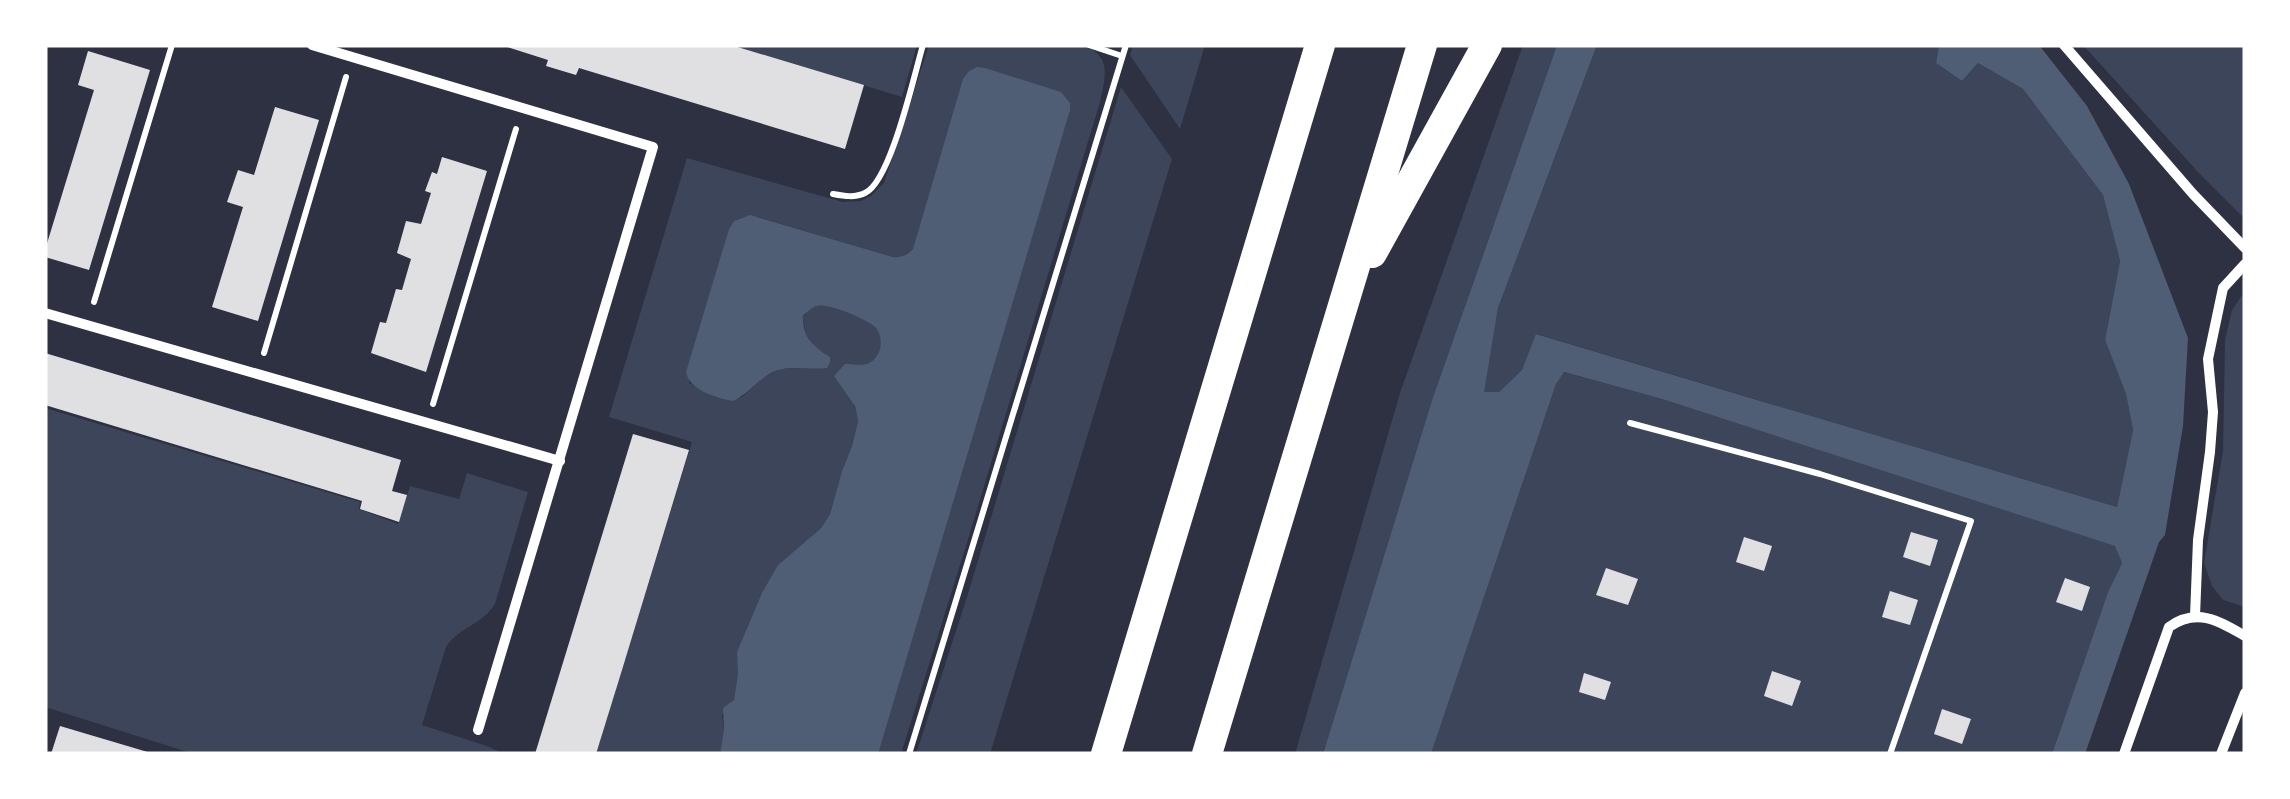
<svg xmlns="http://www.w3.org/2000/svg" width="2290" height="799" viewBox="0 0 2290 799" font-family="Signika,sans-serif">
<rect width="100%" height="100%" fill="#2d3142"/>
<g fill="#3c4559">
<path d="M 731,45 L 917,45 L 902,97 Z"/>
<path d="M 929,45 L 1083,45 C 1113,57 1105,77 1100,102 L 966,546 L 901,754 L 878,754 L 913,249 L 900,258 L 893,257 L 758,217 C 744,217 737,216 729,229 L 689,383 L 726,400 L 742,397 L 763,378 L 779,369 L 800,368 L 826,354 C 810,347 803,332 803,315 C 808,312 811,307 817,306 C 826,302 869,320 876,328 C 885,339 882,356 869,363 C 863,366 853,364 845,364 L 858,421 L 852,446 L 842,471 L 830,514 L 821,528 L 778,565 L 738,673 L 734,700 L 722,715 L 724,729 L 720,754 L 596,754 L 692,442 L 609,417 L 687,158 L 843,202 L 861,201 L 871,196 L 884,183 Z"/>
<path d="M 1133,45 L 1205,45 L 1180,129 L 1130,55 Z"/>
<path d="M 1523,45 L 1557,45 L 1432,400 L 1323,754 L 1295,754 L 1400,393 Z"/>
<path d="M 1597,45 L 1939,45 L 1936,63 L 1962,81 L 1978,63 L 2023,89 L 2103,195 L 2120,261 L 2105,340 L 2126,394 L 2133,430 L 2117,507 L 1537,334 L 1522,370 L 1499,392 L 1483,392 L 1498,308 Z"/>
<path d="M 2083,45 L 2245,45 L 2245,219 L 2197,171 Z"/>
<path d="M 1121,87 L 1172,159 L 990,754 L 916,754 L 967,597 Z"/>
<path d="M 2245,291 L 2245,607 L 2223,600 L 2212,586 L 2204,563 L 2223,451 L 2225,340 L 2232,310 Z"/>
<path d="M 1563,372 L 1662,399 L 2116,546 L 2122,563 L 2108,592 L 2052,754 L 1431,754 L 1556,384 Z"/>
<path d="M 45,408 L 360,502 L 359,509 L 398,524 L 410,486 L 459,499 L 467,473 L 528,492 L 495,604 C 483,624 458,628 446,647 L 422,725 L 487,746 L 504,754 L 194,754 L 45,707 Z"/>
</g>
<g fill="#4f5d75">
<path d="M 1557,45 L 1597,45 L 1498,308 L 1484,392 L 1499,392 L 1522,370 L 1536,334 L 2117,507 L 2133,430 L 2126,394 L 2105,340 L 2120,261 L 2103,195 L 2023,89 L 1978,63 L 1962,81 L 1936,63 L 1939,45 L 2039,45 L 2087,106 L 2129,184 L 2188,338 L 2183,426 L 2165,535 L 2159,542 L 2085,754 L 2052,754 L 2108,592 L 2122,563 L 2115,546 L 1662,399 L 1564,372 L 1556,384 L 1431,754 L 1323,754 L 1432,400 Z"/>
<path d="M 977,67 L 985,68 L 1061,92 L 1070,103 L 1070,110 L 878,754 L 720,754 L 724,729 L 723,708 L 734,700 L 738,673 L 737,652 L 762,593 L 778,565 L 821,528 L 830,514 L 842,471 L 852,446 L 858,421 L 855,406 L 834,376 L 845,364 C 853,364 863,366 869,363 C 882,356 884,339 876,328 C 869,320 826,302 817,306 C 812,307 808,312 803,315 C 802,337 813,346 830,357 L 830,362 L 827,368 C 810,370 791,365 775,371 C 759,378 749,394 733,401 C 716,398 689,390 686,372 L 729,229 L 734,221 L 750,215 L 893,257 C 902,258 906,255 913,249 L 963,79 L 969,71 Z"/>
</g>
<g fill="#e0e0e3">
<path d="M 501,45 L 731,45 L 864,85 L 845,149 L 579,68 L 576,75 L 546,66 L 548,60 Z"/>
<path d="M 88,51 L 150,70 L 89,270 L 45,257 L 45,250 L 94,90 L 78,85 Z"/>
<path d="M 275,107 L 319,120 L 258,321 L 212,307 L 243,207 L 227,202 L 238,170 L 254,175 Z"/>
<path d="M 442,157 L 487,171 L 426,372 L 371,353 L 380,322 L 386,323 L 396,289 L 402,290 L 411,259 L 397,253 L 406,221 L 421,224 L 431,193 L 425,191 L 432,172 L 437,174 Z"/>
<path d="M 45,353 L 401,460 L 392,491 L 407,495 L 399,522 L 360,509 L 362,501 L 45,405 Z"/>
<path d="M 633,434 L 689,450 L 622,670 L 596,754 L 535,754 Z"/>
<path d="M 1911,532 L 1938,540 L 1930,566 L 1903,557 Z"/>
<path d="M 1744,537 L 1772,546 L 1764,571 L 1736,562 Z"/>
<path d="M 1606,568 L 1638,579 L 1628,605 L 1596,595 Z"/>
<path d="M 2065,578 L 2090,587 L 2082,611 L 2056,602 Z"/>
<path d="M 1890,591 L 1918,600 L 1910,625 L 1882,617 Z"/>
<path d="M 1772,671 L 1801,681 L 1792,706 L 1764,696 Z"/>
<path d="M 1584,673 L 1611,682 L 1605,700 L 1579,692 Z"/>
<path d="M 1942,709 L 1971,719 L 1962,744 L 1934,734 Z"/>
<path d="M 60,726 L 151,753 L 150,754 L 51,754 Z"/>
</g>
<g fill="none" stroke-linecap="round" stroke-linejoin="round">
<g stroke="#fff" stroke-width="6">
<path d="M 1089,45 L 1122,56"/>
<path d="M 833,194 C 844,196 855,198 865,193 C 891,181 914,75 923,45"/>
<path d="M 94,302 L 172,45"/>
<path d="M 264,353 L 346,77"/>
<path d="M 433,404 L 516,129"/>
<path d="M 1630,423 L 1820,474 L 1971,521 L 1890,754"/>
<path d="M 909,754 L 1126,45"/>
</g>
<g stroke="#fff" stroke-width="10">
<path d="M 312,45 L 653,147 L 478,730"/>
<path d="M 2064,45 L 2193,194 L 2245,248"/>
<path d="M 45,313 L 560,461"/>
<path d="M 2195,616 L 2198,540 L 2210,452 L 2213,412 L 2208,359 L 2223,288 L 2245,264"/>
<path d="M 2124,754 L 2169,627 C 2197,607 2219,621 2245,636"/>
<path d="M 2221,754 L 2245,693"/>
</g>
<g stroke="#fff" stroke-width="30">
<path d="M 1372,253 L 1487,45"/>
<path d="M 1106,754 L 1320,45"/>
<path d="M 1207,754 L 1422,45"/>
</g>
</g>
<rect width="2290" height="799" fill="none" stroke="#ffffff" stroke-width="95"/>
</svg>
